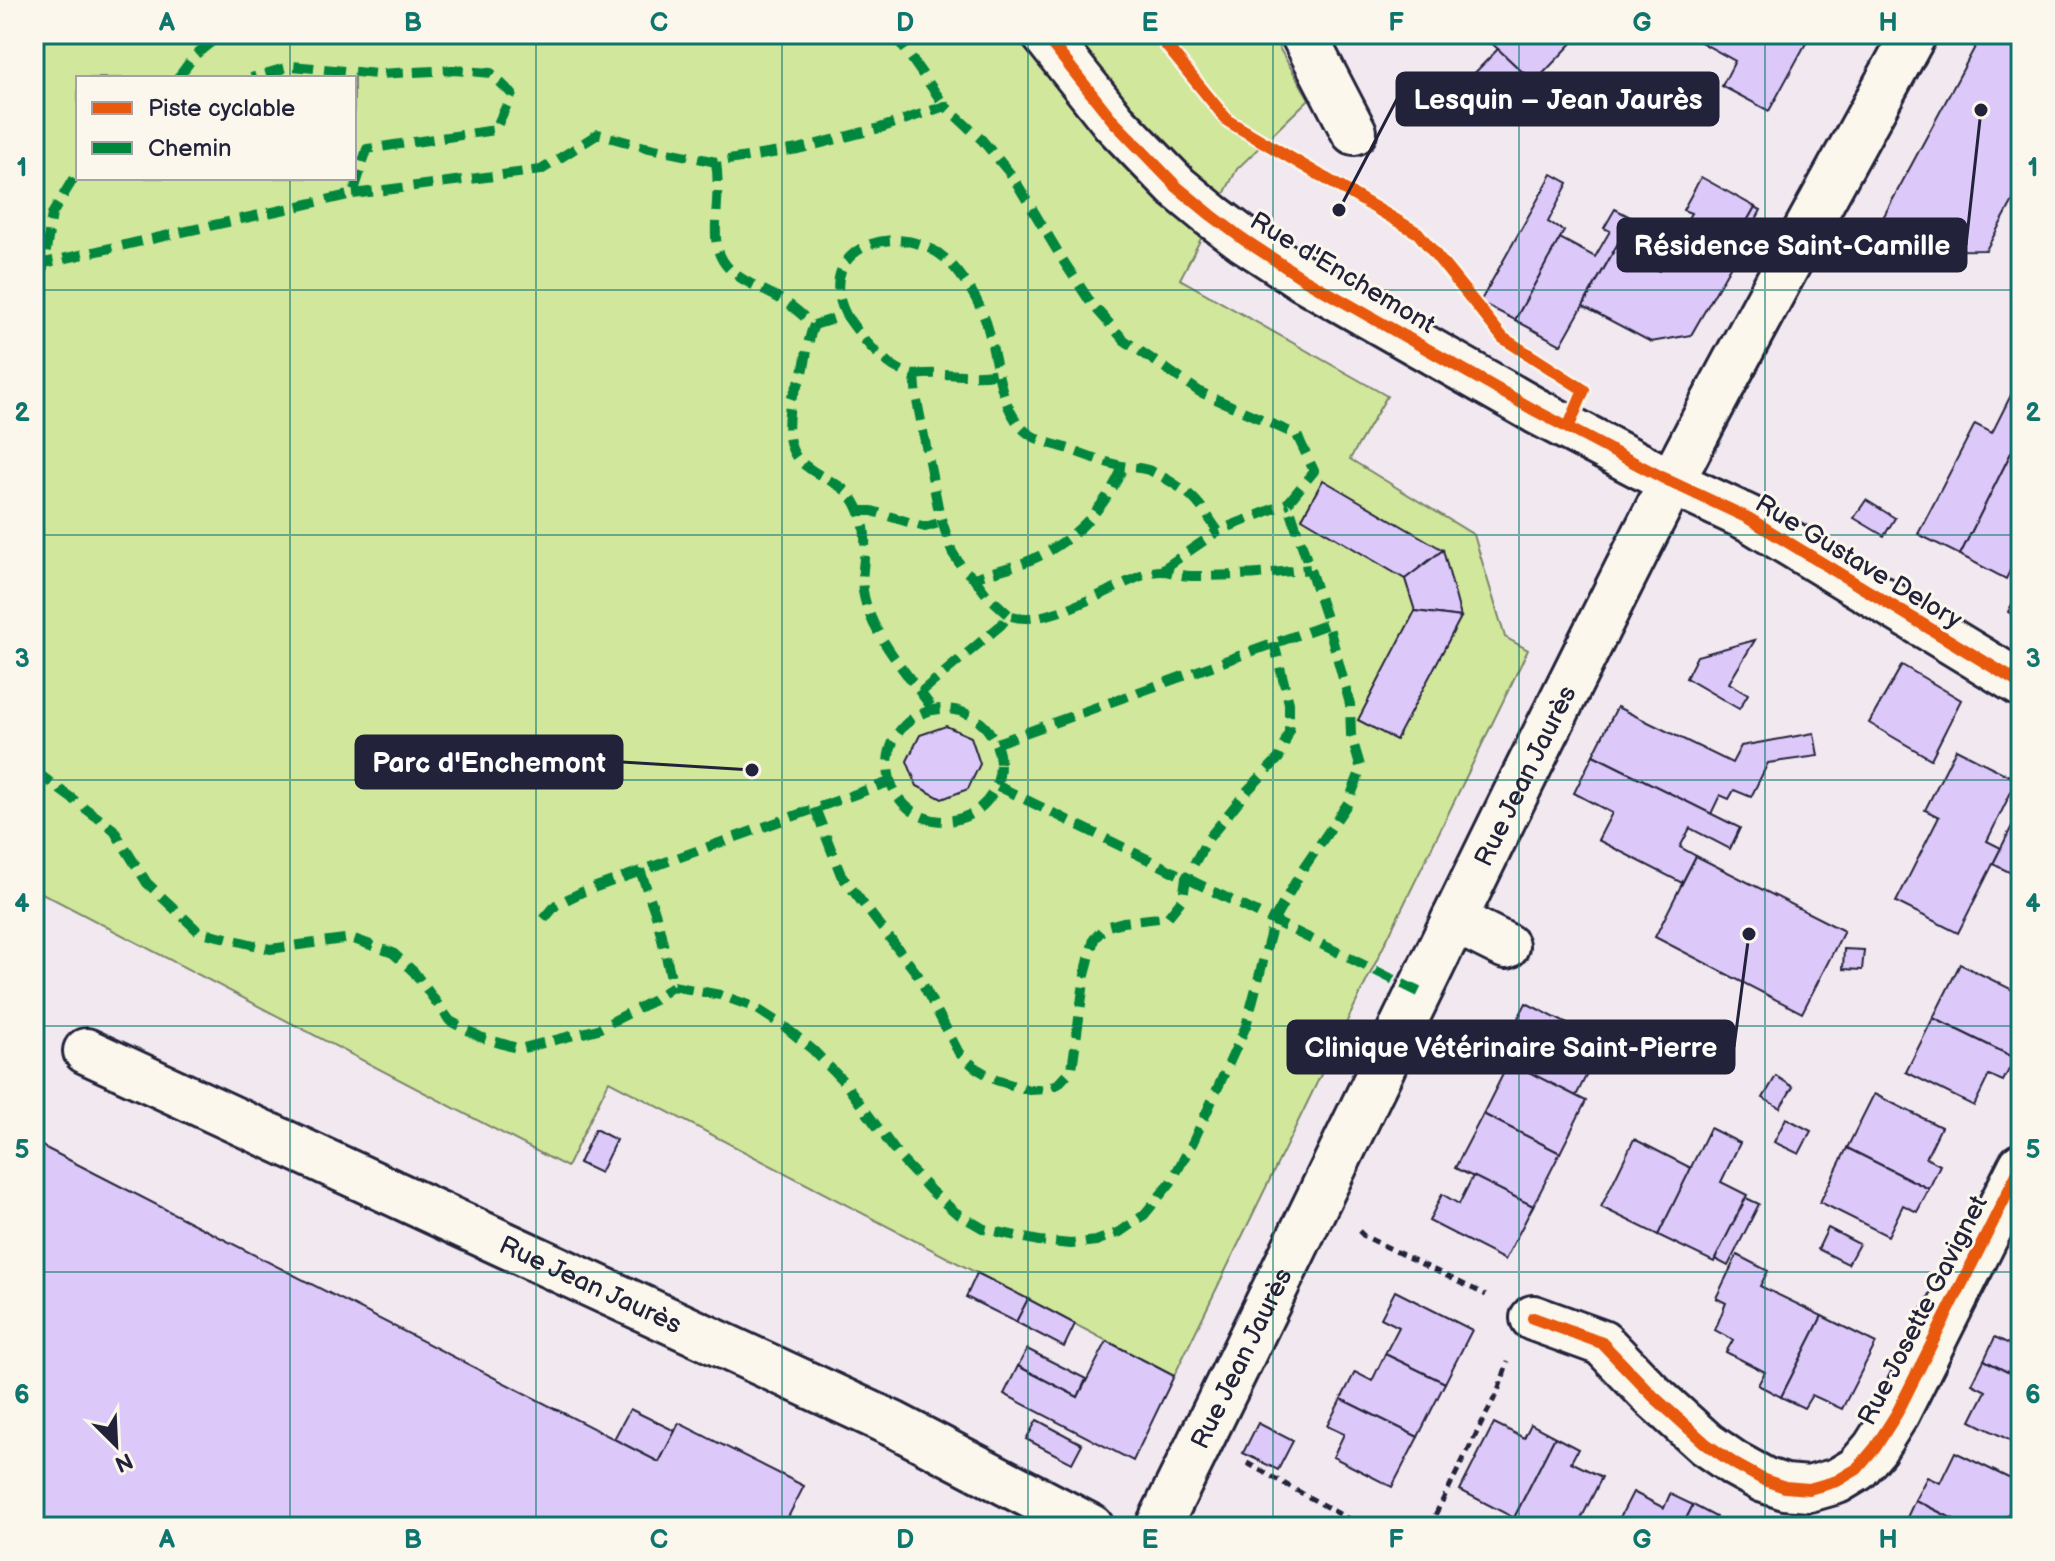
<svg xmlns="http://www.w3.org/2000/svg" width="2055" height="1561" viewBox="0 0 2055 1561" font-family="'Balsamiq Sans',sans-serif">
<rect width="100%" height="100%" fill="#f2e9f0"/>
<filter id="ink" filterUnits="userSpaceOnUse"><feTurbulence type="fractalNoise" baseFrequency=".0125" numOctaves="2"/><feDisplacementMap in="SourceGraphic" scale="16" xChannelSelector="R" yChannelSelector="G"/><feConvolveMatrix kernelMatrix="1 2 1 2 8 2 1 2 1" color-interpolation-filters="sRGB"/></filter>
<g filter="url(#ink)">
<path fill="#d1e79c" stroke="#7a846c" stroke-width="2" fill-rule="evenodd" d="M 34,34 L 1271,34 L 1309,99 L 1237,169 L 1180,279 L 1387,396 L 1350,459 L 1474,535 L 1505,637 L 1528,650 L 1174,1376 L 609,1081 L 567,1167 L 34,889 ZM 78,78 L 354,78 L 354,178 L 78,178 Z"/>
<g fill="#ddc9f9" stroke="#22223b" stroke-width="2">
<path d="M 1482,34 L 1570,34 L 1576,39 L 1534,83 Z"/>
<path d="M 1703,34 L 1811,34 L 1769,111 L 1722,86 L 1735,61 L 1699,41 Z"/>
<path d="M 1982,34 L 2021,34 L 2021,186 L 1986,250 L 1865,251 Z"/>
<path d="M 1498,49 L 1534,83 L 1497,123 L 1460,88 Z"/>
<path d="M 1552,174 L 1568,183 L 1548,222 L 1564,231 L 1515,320 L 1480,302 Z"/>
<path d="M 1701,177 L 1755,207 L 1738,237 L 1745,241 L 1691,335 L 1651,342 L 1583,306 L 1616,247 L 1659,271 L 1691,213 L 1683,210 Z"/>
<path d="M 1755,207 L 1761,210 L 1745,241 L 1738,237 Z"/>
<path d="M 1615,209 L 1632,218 L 1561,345 L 1515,320 L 1560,238 L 1595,257 L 1610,231 L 1604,228 Z"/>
<path d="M 2015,387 L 2021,390 L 2021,433 L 1960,555 L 1918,534 L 1975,424 L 1992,433 Z"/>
<path d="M 2021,433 L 2021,548 L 2006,579 L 1960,555 Z"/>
<path d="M 1323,480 L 1443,550 L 1405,579 L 1302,518 Z"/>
<path d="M 1866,500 L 1895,518 L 1884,536 L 1854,518 Z"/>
<path d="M 1443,550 L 1461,617 L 1415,611 L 1405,579 Z"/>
<path d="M 2021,587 L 2021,620 L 2008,612 Z"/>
<path d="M 1415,611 L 1461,617 L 1396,740 L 1358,720 Z"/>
<path d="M 1755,640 L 1729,683 L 1748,694 L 1739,709 L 1686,678 L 1697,656 Z"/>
<path d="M 1902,665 L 1961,700 L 1931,759 L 1869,723 Z"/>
<path d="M 1617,707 L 1732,763 L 1741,746 L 1814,733 L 1818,756 L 1768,763 L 1751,797 L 1734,790 L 1729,799 L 1720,795 L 1711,814 L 1593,755 Z"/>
<path d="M 946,726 L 971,737 L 980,764 L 968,789 L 942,799 L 917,786 L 907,761 L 920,735 Z"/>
<path d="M 1956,749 L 2017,780 L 1987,841 L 2001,848 L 1958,933 L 1896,902 L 1939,817 L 1925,810 Z"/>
<path d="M 1593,755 L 1740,828 L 1730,849 L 1690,828 L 1680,847 L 1696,856 L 1682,883 L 1598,840 L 1612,813 L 1574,793 Z"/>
<path d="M 2021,808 L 2021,878 L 1993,864 Z"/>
<path d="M 1696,856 L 1844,931 L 1802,1013 L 1655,937 Z"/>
<path d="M 1844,949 L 1864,950 L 1862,970 L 1843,969 Z"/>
<path d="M 1960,964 L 2021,994 L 2021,1010 L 2012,1028 L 2021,1032 L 2021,1046 L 2015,1058 L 1933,1018 Z"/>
<path d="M 1526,1003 L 1603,1042 L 1576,1096 L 1516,1066 L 1529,1038 L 1512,1030 Z"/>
<path d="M 34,1009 L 44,1015 L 34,1035 Z"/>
<path d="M 1933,1018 L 2015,1058 L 2003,1081 L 1989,1075 L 1974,1106 L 1906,1072 Z"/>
<path d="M 1509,1062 L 1586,1101 L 1560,1153 L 1483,1114 Z"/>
<path d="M 1776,1076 L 1793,1087 L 1780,1108 L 1763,1098 Z"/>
<path d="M 1874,1094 L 1941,1127 L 1926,1158 L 1940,1165 L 1929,1189 L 1847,1148 Z"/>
<path d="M 1483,1114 L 1560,1153 L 1533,1206 L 1455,1168 Z"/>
<path d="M 1786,1118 L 1811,1131 L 1799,1154 L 1774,1142 Z"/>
<path d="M 1710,1128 L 1740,1143 L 1721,1182 L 1747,1195 L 1714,1262 L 1658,1235 Z"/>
<path d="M 595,1129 L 616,1140 L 600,1173 L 579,1163 Z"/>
<path d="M 1634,1139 L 1691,1168 L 1658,1235 L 1601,1207 Z"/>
<path d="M 34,1142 L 659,1462 L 679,1423 L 804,1486 L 783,1527 L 34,1527 Z"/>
<path d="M 1847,1148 L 1929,1189 L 1917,1212 L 1903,1205 L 1888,1236 L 1820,1202 Z"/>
<path d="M 1473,1176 L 1533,1206 L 1505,1260 L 1429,1221 L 1442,1194 L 1459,1204 Z"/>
<path d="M 1746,1198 L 1759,1204 L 1728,1266 L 1715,1259 Z"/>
<path d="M 1828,1228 L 1859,1244 L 1848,1264 L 1818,1249 Z"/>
<path d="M 1737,1255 L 1768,1271 L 1760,1286 L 1822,1316 L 1781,1397 L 1758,1385 L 1765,1372 L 1726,1352 L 1733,1340 L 1715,1330 L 1726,1303 L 1716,1298 Z"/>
<path d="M 977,1273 L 1028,1299 L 1016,1322 L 966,1297 Z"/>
<path d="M 1395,1291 L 1472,1330 L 1445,1383 L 1385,1354 L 1399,1327 L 1381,1318 Z"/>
<path d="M 1028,1299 L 1075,1324 L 1064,1347 L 1016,1322 Z"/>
<path d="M 1822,1316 L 1876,1343 L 1842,1409 L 1812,1395 L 1804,1408 L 1781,1397 Z"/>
<path d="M 2021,1319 L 2021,1379 L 1984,1360 L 1995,1337 L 2009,1344 Z"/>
<path d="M 1107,1341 L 1174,1376 L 1133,1461 L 1004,1394 L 1018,1366 L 1078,1397 Z"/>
<path d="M 1027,1349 L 1086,1379 L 1078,1397 L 1018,1366 Z"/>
<path d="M 1385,1354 L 1445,1383 L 1418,1437 L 1341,1399 L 1355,1372 L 1372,1381 Z"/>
<path d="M 1984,1360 L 2021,1379 L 2021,1446 L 1971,1421 L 1986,1391 L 1972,1384 Z"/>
<path d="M 1341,1399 L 1418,1437 L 1392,1487 L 1333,1457 L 1344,1434 L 1327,1426 Z"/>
<path d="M 630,1409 L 675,1431 L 659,1462 L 614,1439 Z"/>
<path d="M 1037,1420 L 1082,1444 L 1072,1463 L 1026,1439 Z"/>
<path d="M 1258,1423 L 1293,1441 L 1278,1470 L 1243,1453 Z"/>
<path d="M 1494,1423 L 1524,1438 L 1531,1424 L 1555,1437 L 1514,1518 L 1460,1490 Z"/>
<path d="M 1555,1437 L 1578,1449 L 1571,1462 L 1602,1477 L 1577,1527 L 1534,1527 L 1514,1518 Z"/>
<path d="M 1955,1452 L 2021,1484 L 2021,1489 L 2002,1527 L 1969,1527 L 1915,1500 L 1927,1477 L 1940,1483 Z"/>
<path d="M 1633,1492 L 1664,1508 L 1670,1494 L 1693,1505 L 1682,1527 L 1615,1527 Z"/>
<path d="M 1915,1500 L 1969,1527 L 1911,1527 L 1904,1524 Z"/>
<path d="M 1693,1505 L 1716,1517 L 1711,1527 L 1682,1527 Z"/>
</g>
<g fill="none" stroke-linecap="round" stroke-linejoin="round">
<g stroke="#22223b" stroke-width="50">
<g id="minor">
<path d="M 1044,34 L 1114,122 L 1144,153 L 1177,187 L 1211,215 L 1243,239 L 1304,279 L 1536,411 L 1671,482 L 1748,518 L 2021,684"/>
<path d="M 1303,34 L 1354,132"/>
<path d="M 1454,920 L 1506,946"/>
<path id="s1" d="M 86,1051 L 893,1424 L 1091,1527"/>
<path d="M 1533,1318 L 1602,1343 L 1653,1396 L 1706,1444 L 1735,1464 L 1764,1480 L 1785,1487 L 1809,1489 L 1837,1481 L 1857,1469 L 1875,1448 L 1897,1413 L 2021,1166"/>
</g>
</g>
<g stroke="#22223b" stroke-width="50">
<g id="major">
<path id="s2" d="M 1158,1527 C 1330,1180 1494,830 1670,485 C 1748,333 1832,184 1914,34"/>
</g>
</g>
<g stroke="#22223b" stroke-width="5" stroke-dasharray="8 6" stroke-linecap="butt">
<path d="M 1359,1231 L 1364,1236 L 1486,1295"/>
<path d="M 1247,1463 L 1363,1527"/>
<path d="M 1429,1527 L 1498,1391 L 1508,1362"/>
</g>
<use href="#minor" stroke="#fbf7ec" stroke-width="44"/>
<use href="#major" stroke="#fbf7ec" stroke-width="44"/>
<g stroke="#00873e" stroke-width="10" stroke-dasharray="20 10" stroke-linecap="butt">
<path d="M 894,34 L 945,106"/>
<path d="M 178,78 L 194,56 L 221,34"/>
<path d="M 716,162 C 720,188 715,212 716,237 C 718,278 756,283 785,302 C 795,308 804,317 814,325 C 807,340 807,357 803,372 C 800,382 794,391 791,400 C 787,420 785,449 802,463 C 828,485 851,481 862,519 C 870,543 860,567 863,591 C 870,635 909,675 934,711"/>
<path d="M 353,194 L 541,170 L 598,134 L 645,147 L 716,162 L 798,149 L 880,128 L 945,106 L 982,140 L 1013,177 L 1064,262 L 1091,303 L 1124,340 L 1200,392 L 1297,435 L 1314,471 L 1288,503 L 1328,624 L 997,743"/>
<path d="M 34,263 L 44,263 L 353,194 L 367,149 L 495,130 L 512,94 L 491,73 L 453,70 L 377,74 L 292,66 L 251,78"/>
<path d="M 34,311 L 44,263 L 52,214 L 78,171"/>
<path d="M 846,315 C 862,338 886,370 915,375 L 917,401 L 939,512 L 952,552 L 963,569 L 974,578 C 993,571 1015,567 1033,559 C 1074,541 1106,507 1123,467"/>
<path d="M 814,325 L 846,315 C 811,246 903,217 948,261 C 965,278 978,299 986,322 C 997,355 998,406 1024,430 C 1036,441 1054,444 1069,449 C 1086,455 1103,462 1121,466 C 1131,468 1142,467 1151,471 C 1162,476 1184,489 1192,497 C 1202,506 1210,520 1218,531 L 1288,503"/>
<path d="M 915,375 C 943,371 971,379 999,373"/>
<path d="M 860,511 L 872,511 L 925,527 L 942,522"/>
<path d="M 1163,569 L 1218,531"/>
<path d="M 974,578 L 986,594 L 1009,615"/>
<path d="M 921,692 L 1001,625 L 1009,615 C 1044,630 1114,585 1149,573 C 1169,567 1173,576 1192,576 C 1231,576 1270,574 1310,569"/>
<circle cx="944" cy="765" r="56"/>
<path d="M 34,775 L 43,777 L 113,829 L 147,883 L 198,931 L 270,949 L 351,938 L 393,953 L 414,972 L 450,1021 L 480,1037 L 520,1049 L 598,1029 L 652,1001 L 673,986"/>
<path d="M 998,786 L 1419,992"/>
<path d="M 815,808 L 841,875 L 918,975 L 959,1053 L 976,1068 L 996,1080 L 1012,1085 L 1029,1090 L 1045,1089 L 1058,1084 L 1072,1069 L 1085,975 L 1094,939 L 1105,927 L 1123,922 L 1168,917 L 1183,898 L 1186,878 L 1208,839 L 1247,791 L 1279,758 L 1289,732 L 1289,703 L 1274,643"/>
<path d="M 640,870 L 657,918 L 673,986 L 720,995 L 754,1007 L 785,1027 L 813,1050 L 844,1082 L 902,1160 L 931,1191 L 955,1212 L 984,1229 L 1039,1241 L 1071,1244 L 1096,1241 L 1120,1232 L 1144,1215 L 1171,1182 L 1193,1142 L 1246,1026 L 1274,920 L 1301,872 L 1348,803 L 1361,769 L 1351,735 L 1350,704 L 1328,624"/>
<path d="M 544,919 L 556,905 L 582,892 L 892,781"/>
</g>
<g stroke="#fbf7ec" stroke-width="17">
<g id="cycleway">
<path d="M 1044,34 L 1114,122 L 1144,153 L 1177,187 L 1211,215 L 1243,239 L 1304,279 L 1536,411 L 1671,482 L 1748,518 L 2021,684"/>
<path d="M 1157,34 L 1228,121 L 1418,233 L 1503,338 L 1584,390 L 1568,428"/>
<path d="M 1533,1318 L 1602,1343 L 1653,1396 L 1706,1444 L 1735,1464 L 1764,1480 L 1785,1487 L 1809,1489 L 1837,1481 L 1857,1469 L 1875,1448 L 1897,1413 L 2021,1166"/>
</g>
</g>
<use href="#cycleway" stroke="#e8590c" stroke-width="12"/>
</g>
</g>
<path fill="none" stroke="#0f766e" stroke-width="2" stroke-opacity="0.55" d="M 290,34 L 290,78M 536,34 L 536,1527M 782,34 L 782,1527M 1028,34 L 1028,1527M 1273,34 L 1273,1527M 1519,34 L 1519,1527M 1765,34 L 1765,1527M 290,178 L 290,1527M 34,290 L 2021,290M 34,535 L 2021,535M 34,780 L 2021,780M 34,1026 L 2021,1026M 34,1272 L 2021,1272"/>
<g text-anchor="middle" stroke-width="6" stroke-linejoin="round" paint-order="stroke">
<g font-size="26" fill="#22223b" stroke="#fbf7ec">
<text transform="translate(1343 272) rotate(31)" y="9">Rue d'Enchemont</text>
<text transform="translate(1859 561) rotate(31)" y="9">Rue Gustave Delory</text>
<text dy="9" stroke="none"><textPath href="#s2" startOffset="836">Rue Jean Jaurès</textPath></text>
<text dy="9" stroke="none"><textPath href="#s1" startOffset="556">Rue Jean Jaurès</textPath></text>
<text transform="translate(1922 1310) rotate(-63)" y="9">Rue Josette Gavignet</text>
<text dy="9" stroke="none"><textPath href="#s2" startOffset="188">Rue Jean Jaurès</textPath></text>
</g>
</g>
<path fill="none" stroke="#22223b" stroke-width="3" d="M1339 210L1397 99M1981 110L1966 245M752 770L622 762M1749 934L1734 1047"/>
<g fill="#22223b" stroke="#fbf7ec" stroke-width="3">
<circle cx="1339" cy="210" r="8"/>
<circle cx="1981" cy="110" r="8"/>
<circle cx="752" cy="770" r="8"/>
<circle cx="1749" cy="934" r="8"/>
</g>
<g fill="#22223b" stroke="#22223b" stroke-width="3">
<rect x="1397" y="73" width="321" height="52" rx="8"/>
<rect x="1618" y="219" width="348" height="52" rx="8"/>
<rect x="356" y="736" width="266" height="52" rx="8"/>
<rect x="1288" y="1021" width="446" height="52" rx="8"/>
</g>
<g font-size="28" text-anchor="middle" font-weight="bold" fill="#fff">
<text x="1558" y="109">Lesquin – Jean Jaurès</text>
<text x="1792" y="255">Résidence Saint-Camille</text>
<text x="489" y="772">Parc d'Enchemont</text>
<text x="1511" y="1057">Clinique Vétérinaire Saint-Pierre</text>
</g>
<rect width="2055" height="1561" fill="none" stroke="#fbf7ec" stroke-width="88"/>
<rect x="76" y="76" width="280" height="104" fill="#fbf7ec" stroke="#a4a2a5" stroke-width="2"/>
<rect x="92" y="102" width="40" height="12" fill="#e8590c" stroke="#a4a2a5" stroke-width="2"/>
<text x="148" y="116" font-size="24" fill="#22223b">Piste cyclable</text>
<rect x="92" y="142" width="40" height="12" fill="#00873e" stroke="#a4a2a5" stroke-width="2"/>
<text x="148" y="156" font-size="24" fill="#22223b">Chemin</text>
<g transform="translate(116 1445) rotate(156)" stroke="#fbf7ec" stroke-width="6" paint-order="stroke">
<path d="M0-6L14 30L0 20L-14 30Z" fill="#22223b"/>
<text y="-12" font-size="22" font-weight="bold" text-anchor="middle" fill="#22223b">N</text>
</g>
<rect x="44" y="44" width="1967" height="1473" fill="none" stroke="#0f766e" stroke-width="3"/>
<g font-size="26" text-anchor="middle" font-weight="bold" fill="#0f766e">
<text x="167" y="31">A</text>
<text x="413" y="31">B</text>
<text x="659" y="31">C</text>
<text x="905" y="31">D</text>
<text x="1150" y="31">E</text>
<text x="1396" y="31">F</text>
<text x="1642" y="31">G</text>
<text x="1888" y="31">H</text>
<text x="22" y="176">1</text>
<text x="2033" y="176">1</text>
<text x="22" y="421">2</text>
<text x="2033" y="421">2</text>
<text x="22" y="667">3</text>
<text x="2033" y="667">3</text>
<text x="22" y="912">4</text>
<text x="2033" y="912">4</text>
<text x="22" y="1158">5</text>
<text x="2033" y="1158">5</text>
<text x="22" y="1403">6</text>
<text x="2033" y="1403">6</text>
<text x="167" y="1548">A</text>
<text x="413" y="1548">B</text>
<text x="659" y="1548">C</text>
<text x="905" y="1548">D</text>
<text x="1150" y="1548">E</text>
<text x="1396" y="1548">F</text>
<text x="1642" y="1548">G</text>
<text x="1888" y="1548">H</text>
</g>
</svg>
